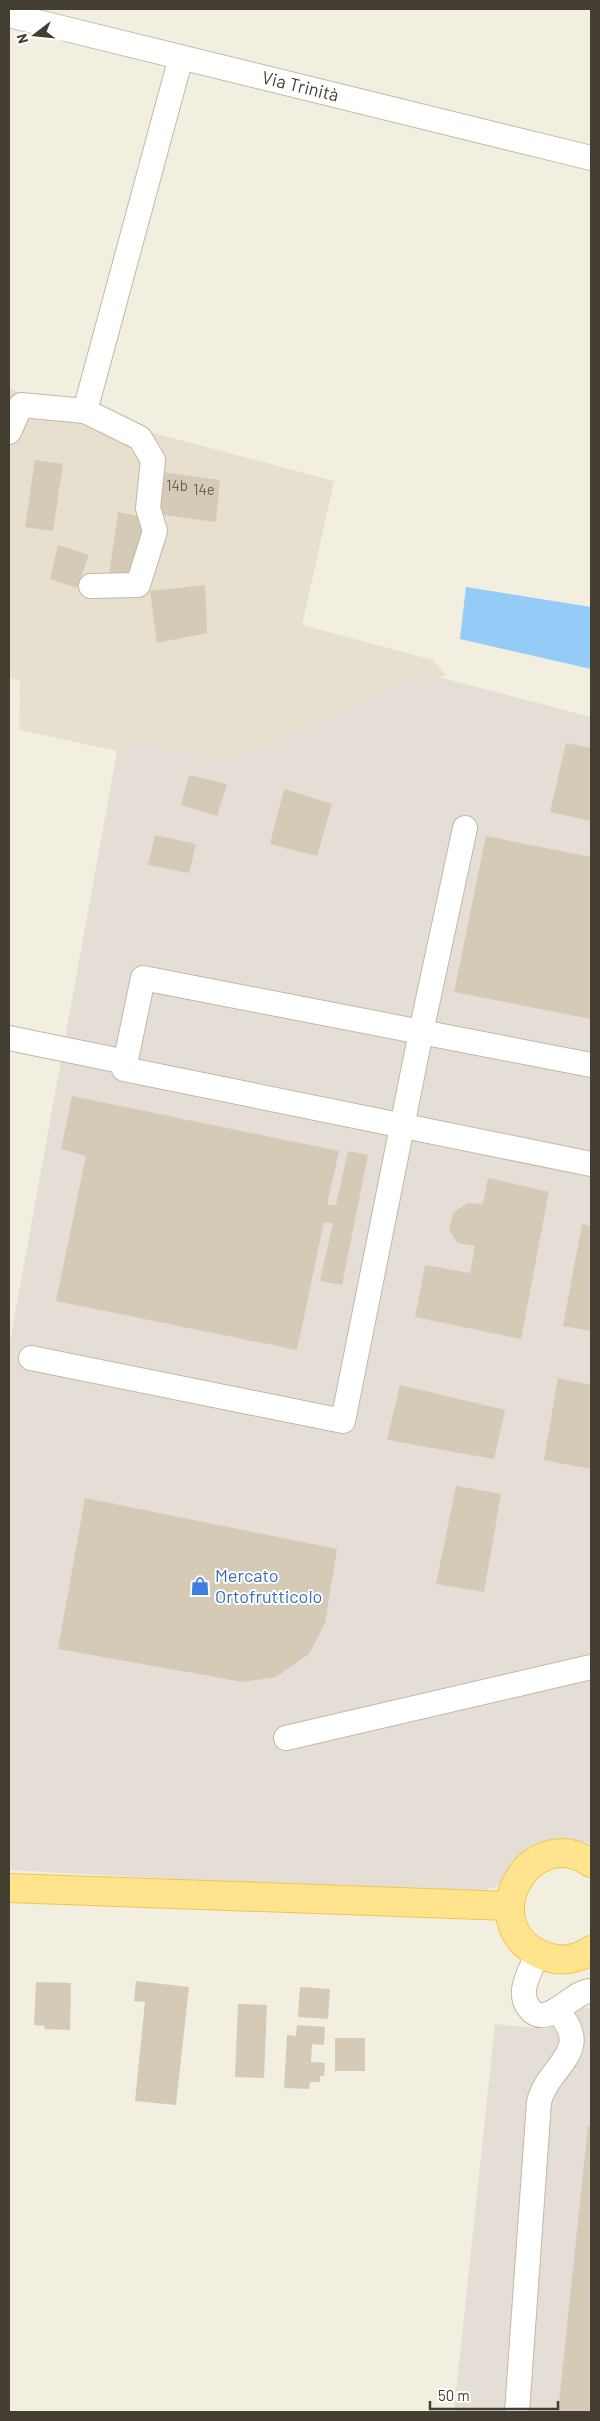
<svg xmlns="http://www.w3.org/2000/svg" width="600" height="2421" viewBox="0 0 600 2421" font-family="Barlow,sans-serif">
<rect width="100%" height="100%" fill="#f2eee0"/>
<path fill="#e7e0ce" d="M 9,387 L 31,400 L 334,481 L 302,625 L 433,660 L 446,675 L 225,774 L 19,730 L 20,681 L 9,678 Z"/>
<g fill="#e4ded6">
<path d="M 423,673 L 591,717 L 591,1842 L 583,1845 L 560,1844 L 505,1879 L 496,1887 L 464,1895 L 9,1870 L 9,1347 L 119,741 L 233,759 Z"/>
<path d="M 580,2007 L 591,2008 L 591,2412 L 454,2412 L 495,2024 L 545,2029 L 559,2024 Z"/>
</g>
<path fill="#95cbf7" d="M 466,587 L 591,607 L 591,669 L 460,639 Z"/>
<g fill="#d4cab5">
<path d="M 35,460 L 63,464 L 53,531 L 25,527 Z"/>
<path d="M 161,472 L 220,480 L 216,522 L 157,514 Z"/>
<path d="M 118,512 L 148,518 L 137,579 L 109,575 Z"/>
<path d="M 58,545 L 89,555 L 77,588 L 50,579 Z"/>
<path d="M 205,585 L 207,633 L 157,643 L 150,591 Z"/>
<path d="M 566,743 L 591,748 L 591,821 L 550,812 Z"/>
<path d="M 189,775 L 227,784 L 217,816 L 181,805 Z"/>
<path d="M 284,789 L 332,804 L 317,856 L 270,844 Z"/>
<path d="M 155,835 L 196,844 L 189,873 L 148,865 Z"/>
<path d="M 486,836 L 591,857 L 591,1019 L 454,992 Z"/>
<path d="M 72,1096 L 339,1151 L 327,1205 L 336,1205 L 348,1151 L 368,1155 L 342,1285 L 320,1281 L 333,1223 L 324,1222 L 297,1350 L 56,1301 L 86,1156 L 61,1149 Z"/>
<path d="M 488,1178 L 549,1192 L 521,1339 L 415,1317 L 425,1265 L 470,1273 L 475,1246 L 458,1243 L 449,1230 L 453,1213 L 467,1203 L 483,1204 Z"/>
<path d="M 582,1224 L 591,1226 L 591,1331 L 563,1326 Z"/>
<path d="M 558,1378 L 591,1385 L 591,1469 L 544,1460 Z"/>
<path d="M 400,1385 L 505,1410 L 494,1459 L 387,1440 Z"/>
<path d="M 456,1486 L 501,1494 L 484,1592 L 436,1584 Z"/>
<path d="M 85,1498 L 337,1549 L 325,1623 L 309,1654 L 276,1677 L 243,1682 L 58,1649 Z"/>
<path d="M 136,1981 L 189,1987 L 176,2105 L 135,2101 L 145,2002 L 134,2001 Z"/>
<path d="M 36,1982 L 71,1983 L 70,2030 L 44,2029 L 45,2026 L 34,2025 Z"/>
<path d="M 300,1987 L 330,1989 L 328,2019 L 298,2017 Z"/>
<path d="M 238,2004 L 267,2005 L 264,2078 L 235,2077 Z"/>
<path d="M 297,2025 L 325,2027 L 324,2045 L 312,2044 L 311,2062 L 325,2063 L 324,2076 L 320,2076 L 320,2082 L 310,2082 L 309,2089 L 284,2088 L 287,2035 L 296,2036 Z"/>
<rect x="335" y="2038" width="30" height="33"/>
<path d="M 588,2126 L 591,2126 L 591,2412 L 558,2412 Z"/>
</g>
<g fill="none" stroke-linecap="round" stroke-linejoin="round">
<g stroke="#c1b9a5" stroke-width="26">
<g id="minor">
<path id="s1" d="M 9,15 L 591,158"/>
<path d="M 9,432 L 21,405 L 85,411"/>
<path d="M 91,586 L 138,585 L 155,531 L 148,508 L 153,460 L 140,438 L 85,411 L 181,57"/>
<path d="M 9,1038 L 126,1062"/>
<path d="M 591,1065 L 143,978 L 124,1069 L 591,1164"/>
<path d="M 31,1358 L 343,1421 L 421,1032 L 465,828"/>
<path d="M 286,1738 L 591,1667"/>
<path d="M 538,1953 C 531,1970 516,1992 529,2008 C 547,2031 571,1991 591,1991"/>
<path d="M 517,2412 L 539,2102 C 548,2065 596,2051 556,2010"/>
</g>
</g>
<g stroke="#efc652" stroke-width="30">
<g id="major">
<path d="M 591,1863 C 527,1820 470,1930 547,1957 C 562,1962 579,1959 591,1950"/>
<path d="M 9,1888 L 510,1906"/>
</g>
</g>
<use href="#minor" stroke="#fff" stroke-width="24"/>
<use href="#major" stroke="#ffe38d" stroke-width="28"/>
</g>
<defs>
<g id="shop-bare" transform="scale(1.5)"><path d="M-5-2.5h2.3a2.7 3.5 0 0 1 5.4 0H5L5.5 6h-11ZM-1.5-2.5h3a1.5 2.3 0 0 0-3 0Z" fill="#3f7fe0" stroke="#fff" stroke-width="2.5" paint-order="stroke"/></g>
</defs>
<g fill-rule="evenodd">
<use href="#shop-bare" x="200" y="1586"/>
</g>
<g text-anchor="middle" stroke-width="4" stroke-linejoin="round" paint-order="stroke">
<g font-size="15" fill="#686052">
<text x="177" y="491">14b</text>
<text x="204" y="495">14e</text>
</g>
<g font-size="18" fill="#443d31" stroke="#fff">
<text dy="6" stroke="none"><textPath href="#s1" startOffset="300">Via Trinità</textPath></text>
</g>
<g font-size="18" fill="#366cbe" stroke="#fff" text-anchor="start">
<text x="215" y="1582">Mercato<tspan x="215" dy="21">Ortofrutticolo</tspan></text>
</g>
</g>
<rect width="600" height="2421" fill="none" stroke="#443d31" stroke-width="20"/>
<g transform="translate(35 35) rotate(254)" stroke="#ffffff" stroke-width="4" paint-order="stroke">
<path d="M0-4L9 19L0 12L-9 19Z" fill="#443d31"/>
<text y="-8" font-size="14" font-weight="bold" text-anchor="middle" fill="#443d31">N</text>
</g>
<path d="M430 2401v8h128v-8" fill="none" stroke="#443d31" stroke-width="2.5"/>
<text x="438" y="2401" font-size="15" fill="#443d31" stroke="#ffffff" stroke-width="4" paint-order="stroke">50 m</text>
</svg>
